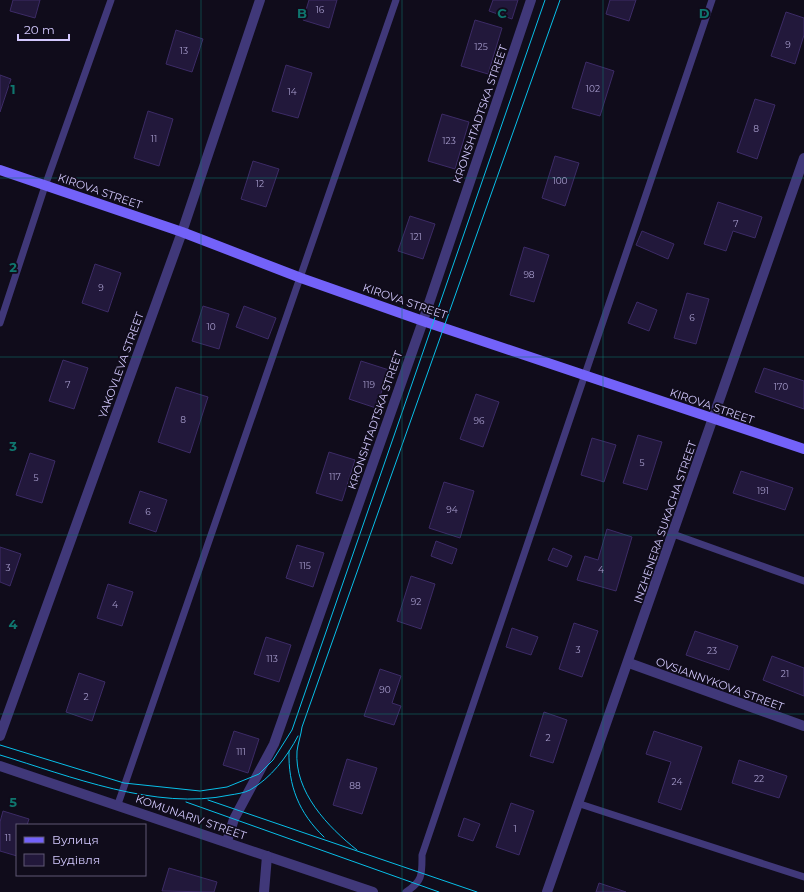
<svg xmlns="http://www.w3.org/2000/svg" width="804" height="892" viewBox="0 0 804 892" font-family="Montserrat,sans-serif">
<rect width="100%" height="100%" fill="#100c1b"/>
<g fill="#22183b" stroke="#3c2b66">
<path d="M 13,0 L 40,0 L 35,18 L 10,11 Z"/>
<path d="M 309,0 L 337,0 L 329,28 L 303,20 Z"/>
<path d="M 493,0 L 518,0 L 512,19 L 489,11 Z"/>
<path d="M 610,0 L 636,0 L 629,21 L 606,14 Z"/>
<path d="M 786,12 L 804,18 L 804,35 L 795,64 L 771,56 Z"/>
<path d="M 475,20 L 502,28 L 488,74 L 461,66 Z"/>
<path d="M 176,30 L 203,39 L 192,72 L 166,64 Z"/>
<path d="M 586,62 L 614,71 L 600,116 L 572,108 Z"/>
<path d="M 286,65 L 312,73 L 298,118 L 272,111 Z"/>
<path d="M 0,75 L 11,79 L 0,112 Z"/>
<path d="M 755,99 L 775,105 L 757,159 L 737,152 Z"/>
<path d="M 148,111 L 173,119 L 159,166 L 134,158 Z"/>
<path d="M 442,114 L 469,122 L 455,169 L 428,161 Z"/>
<path d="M 555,156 L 579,163 L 565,206 L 542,198 Z"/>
<path d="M 253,161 L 279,169 L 266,207 L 241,199 Z"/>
<path d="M 718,202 L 762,217 L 755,238 L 733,231 L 726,251 L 704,244 Z"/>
<path d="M 410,216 L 435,224 L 423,259 L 398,251 Z"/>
<path d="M 642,231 L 674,244 L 668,259 L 636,245 Z"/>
<path d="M 524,247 L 549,255 L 534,302 L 510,295 Z"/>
<path d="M 95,264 L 121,273 L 108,312 L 82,303 Z"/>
<path d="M 687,293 L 709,299 L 696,344 L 674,338 Z"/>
<path d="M 637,302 L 657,310 L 649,331 L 628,323 Z"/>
<path d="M 203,306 L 229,314 L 219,349 L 192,341 Z"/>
<path d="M 244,306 L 276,318 L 268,339 L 236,327 Z"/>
<path d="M 63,360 L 88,368 L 74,409 L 49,401 Z"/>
<path d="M 361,361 L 389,370 L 376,408 L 349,399 Z"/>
<path d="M 764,368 L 804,381 L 804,409 L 755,392 Z"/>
<path d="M 176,387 L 208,397 L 190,453 L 158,442 Z"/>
<path d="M 476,394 L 499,402 L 483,447 L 460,439 Z"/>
<path d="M 638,435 L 662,442 L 647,490 L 623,483 Z"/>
<path d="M 592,438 L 616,445 L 604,482 L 581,475 Z"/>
<path d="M 329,452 L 355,460 L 342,501 L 316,493 Z"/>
<path d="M 30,453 L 55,461 L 42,503 L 16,495 Z"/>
<path d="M 741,471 L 793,488 L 785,510 L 733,493 Z"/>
<path d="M 444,482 L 474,491 L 460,538 L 429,528 Z"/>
<path d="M 140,491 L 167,500 L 156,532 L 129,523 Z"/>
<path d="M 607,529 L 632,537 L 616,591 L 577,580 L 585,556 L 598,560 Z"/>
<path d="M 436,541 L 457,549 L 452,564 L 431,556 Z"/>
<path d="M 297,545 L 324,553 L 313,587 L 286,578 Z"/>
<path d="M 0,547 L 21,554 L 10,586 L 0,582 Z"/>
<path d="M 553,548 L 572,556 L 567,567 L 548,560 Z"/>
<path d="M 411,576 L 435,584 L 421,629 L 397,621 Z"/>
<path d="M 108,584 L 133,592 L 122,626 L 97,618 Z"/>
<path d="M 574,623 L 598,631 L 582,677 L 559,669 Z"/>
<path d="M 512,628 L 538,637 L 531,655 L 506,647 Z"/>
<path d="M 695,631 L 738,646 L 729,670 L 686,655 Z"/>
<path d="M 266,637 L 291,645 L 279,682 L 254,674 Z"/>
<path d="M 772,656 L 804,668 L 804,696 L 763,680 Z"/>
<path d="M 380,669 L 401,676 L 392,703 L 401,706 L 394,725 L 364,716 Z"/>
<path d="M 79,673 L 105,682 L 92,721 L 66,712 Z"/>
<path d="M 544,712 L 567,720 L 553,763 L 530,756 Z"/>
<path d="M 234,731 L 259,739 L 248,773 L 223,765 Z"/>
<path d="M 654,731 L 702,747 L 681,810 L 658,802 L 671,762 L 646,754 Z"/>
<path d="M 347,759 L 377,768 L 362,814 L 333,805 Z"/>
<path d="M 739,760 L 787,776 L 779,798 L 732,783 Z"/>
<path d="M 511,803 L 534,811 L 519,855 L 496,847 Z"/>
<path d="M 3,811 L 29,819 L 27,825 L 17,825 L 17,856 L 0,851 L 0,822 Z"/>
<path d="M 464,818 L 480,824 L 473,841 L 458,836 Z"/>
<path d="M 169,868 L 217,882 L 214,892 L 162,891 Z"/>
<path d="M 599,883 L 626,892 L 596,892 Z"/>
</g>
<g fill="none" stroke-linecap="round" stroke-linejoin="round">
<g stroke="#403879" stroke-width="7">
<path d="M 0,323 L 45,186 L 111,0"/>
<path d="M 673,534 L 804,581"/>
<path d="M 577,803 L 804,877"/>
<path d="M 118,804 L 396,0"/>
<path d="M 406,892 C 423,881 422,874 422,855 L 712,0"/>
</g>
<g stroke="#403879" stroke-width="10">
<path d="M 423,321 L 531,0"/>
<path d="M 629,663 L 804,726"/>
<path d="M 0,736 L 182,232 L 260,0"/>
<path d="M 547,892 L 804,158"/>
</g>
<g stroke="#403879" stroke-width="10">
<path d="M 0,766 L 373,892"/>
<path d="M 227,841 L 234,819 L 274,744 L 423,321"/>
<path d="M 264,892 L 267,856"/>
</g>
<path stroke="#7362f9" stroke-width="10" d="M 0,170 L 182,232 L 301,278 L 423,321 L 804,449"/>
<g stroke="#08bfe8" stroke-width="1">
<path d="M 0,745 L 124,783 L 200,791 L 227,787 L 259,774 L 273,760 L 292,730 L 545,0"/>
<path d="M 289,751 C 288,786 299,813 324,837"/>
<path d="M 0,755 C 70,776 156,811 230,795 C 236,794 244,793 250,790 C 271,778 287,757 298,736"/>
<path d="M 208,800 L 477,892"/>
<path d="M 186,802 L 439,892"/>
<path d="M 357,850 C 328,827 294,792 297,751 C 298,743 301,735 302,727 L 560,0"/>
</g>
</g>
<path fill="none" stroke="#0f766e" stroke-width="1" stroke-opacity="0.55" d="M 201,0 L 201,892M 402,0 L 402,892M 603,0 L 603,892M 0,178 L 804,178M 0,357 L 804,357M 0,535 L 804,535M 0,714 L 804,714"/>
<g text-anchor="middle" stroke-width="3.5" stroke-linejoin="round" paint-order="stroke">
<g font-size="9" fill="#a69ccc">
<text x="320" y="13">16</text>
<text x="788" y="48">9</text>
<text x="481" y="50">125</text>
<text x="184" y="54">13</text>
<text x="593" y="92">102</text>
<text x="292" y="95">14</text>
<text x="756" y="132">8</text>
<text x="154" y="142">11</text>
<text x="449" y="144">123</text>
<text x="560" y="184">100</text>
<text x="260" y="187">12</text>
<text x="736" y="227">7</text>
<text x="416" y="240">121</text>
<text x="529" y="278">98</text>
<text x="101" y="291">9</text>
<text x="692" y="321">6</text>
<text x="211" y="330">10</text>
<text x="68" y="388">7</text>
<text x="369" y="388">119</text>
<text x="781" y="390">170</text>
<text x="183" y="423">8</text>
<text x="479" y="424">96</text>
<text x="642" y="466">5</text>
<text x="335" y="480">117</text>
<text x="36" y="481">5</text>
<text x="763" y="494">191</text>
<text x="452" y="513">94</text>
<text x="148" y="515">6</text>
<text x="305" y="569">115</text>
<text x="8" y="571">3</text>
<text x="601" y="573">4</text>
<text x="416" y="605">92</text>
<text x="115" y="608">4</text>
<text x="578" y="653">3</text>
<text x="712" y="654">23</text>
<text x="272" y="662">113</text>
<text x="785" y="677">21</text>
<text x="385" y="693">90</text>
<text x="86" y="700">2</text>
<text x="548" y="741">2</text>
<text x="241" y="755">111</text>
<text x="759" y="782">22</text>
<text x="677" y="785">24</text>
<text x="355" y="789">88</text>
<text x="515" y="832">1</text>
<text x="8" y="841">11</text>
</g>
<g font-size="11" fill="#d2c8fd" stroke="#100c1b">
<text transform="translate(480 114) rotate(-71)" y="4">KRONSHTADTSKA STREET</text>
<text transform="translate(100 191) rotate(19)" y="4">KIROVA STREET</text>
<text transform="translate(405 301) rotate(19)" y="4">KIROVA STREET</text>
<text transform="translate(121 365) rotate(-70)" y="4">YAKOVLEVA STREET</text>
<text transform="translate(712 406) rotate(19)" y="4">KIROVA STREET</text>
<text transform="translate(375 420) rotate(-71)" y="4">KRONSHTADTSKA STREET</text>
<text transform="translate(665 522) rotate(-71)" y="4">INZHENERA SUKACHA STREET</text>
<text transform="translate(720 684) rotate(20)" y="4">OVSIANNYKOVA STREET</text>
<text transform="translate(191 817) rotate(19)" y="4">KOMUNARIV STREET</text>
</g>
</g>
<g font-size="13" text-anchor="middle" font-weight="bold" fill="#0f766e" stroke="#100c1b" stroke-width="3.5" stroke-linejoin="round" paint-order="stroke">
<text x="302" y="18">B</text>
<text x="502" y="18">C</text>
<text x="704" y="18">D</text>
<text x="13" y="94">1</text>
<text x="13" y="272">2</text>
<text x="13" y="451">3</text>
<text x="13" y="629">4</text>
<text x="13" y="807">5</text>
</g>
<rect x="16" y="824" width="130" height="52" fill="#100c1b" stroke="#5e5775"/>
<rect x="24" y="837" width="20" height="6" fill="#7362f9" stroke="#5e5775"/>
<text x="52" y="844" font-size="12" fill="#d2c8fd">Вулиця</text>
<rect x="24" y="854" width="20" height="12" fill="#22183b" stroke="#5e5775"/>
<text x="52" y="864" font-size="12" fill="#d2c8fd">Будівля</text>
<path d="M18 34v6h51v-6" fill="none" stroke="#d2c8fd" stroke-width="2"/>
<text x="24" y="34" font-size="12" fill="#d2c8fd" stroke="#100c1b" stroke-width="3" paint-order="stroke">20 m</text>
</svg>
